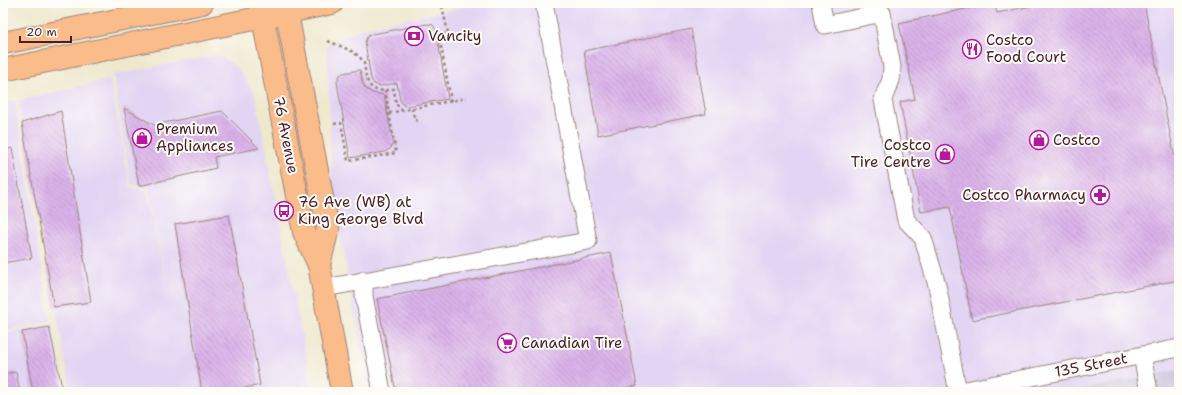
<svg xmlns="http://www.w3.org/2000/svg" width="1182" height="395" viewBox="0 0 1182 395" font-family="'Shantell Sans',sans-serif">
<defs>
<pattern id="building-back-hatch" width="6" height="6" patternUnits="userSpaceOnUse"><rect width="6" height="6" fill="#dab2ea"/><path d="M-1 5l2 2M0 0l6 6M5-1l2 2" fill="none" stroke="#b390be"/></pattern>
</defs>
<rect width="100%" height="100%" fill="#fdfcf7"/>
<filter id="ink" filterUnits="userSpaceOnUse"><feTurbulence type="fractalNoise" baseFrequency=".025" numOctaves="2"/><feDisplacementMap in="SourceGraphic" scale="8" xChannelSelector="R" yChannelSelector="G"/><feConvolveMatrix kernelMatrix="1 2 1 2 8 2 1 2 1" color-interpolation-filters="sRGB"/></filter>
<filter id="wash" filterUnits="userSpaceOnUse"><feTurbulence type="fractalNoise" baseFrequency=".012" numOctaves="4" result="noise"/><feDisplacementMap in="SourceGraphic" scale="16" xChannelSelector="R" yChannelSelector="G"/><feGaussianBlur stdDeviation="0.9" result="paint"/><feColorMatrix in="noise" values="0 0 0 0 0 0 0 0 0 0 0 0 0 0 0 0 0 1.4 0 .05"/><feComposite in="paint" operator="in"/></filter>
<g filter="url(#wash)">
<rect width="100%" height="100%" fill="#efe8cd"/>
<g fill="#e2d4f3">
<path d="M 484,3 L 1179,3 L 1179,370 L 1068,392 L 369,392 L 332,189 L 327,44 L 366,27 Z"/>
<path d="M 218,55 L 237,67 L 255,94 L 313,392 L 71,392 L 18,101 L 110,79 L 130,187 L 147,191 L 169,300 L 149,188 L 131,185 L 113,75 Z"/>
<path d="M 15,100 L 50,321 L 3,331 L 3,103 Z"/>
<path d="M 52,323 L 65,392 L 3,392 L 3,334 Z"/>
</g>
<path fill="#c5c0da" d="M 1179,370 L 1179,392 L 1068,392 L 1172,371 Z"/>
<g id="blocks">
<g fill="url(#building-back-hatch)">
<path d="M 994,3 L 997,13 L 1047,3 L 1144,3 L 1179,179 L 1179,280 L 972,320 L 950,207 L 921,212 L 900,102 L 915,99 L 899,23 Z"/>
<path d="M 427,24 L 433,25 L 436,30 L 448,99 L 407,106 L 403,105 L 400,100 L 397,83 L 380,86 L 374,84 L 371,79 L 365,42 L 367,37 L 372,34 Z"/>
<path d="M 691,29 L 706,114 L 598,135 L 584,51 Z"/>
<path d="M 360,70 L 363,84 L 366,89 L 373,93 L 384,95 L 393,142 L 391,148 L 385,152 L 350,158 L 337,82 L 339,76 L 343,73 Z"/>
<path d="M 124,108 L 154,125 L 222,111 L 259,148 L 214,157 L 216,168 L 139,186 Z"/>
<path d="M 61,111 L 91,302 L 54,307 L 22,123 Z"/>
<path d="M 12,148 L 32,258 L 3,263 L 3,150 Z"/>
<path d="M 229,215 L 260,385 L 225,392 L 202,392 L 175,224 Z"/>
<path d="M 611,253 L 637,386 L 607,392 L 396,392 L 377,299 Z"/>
<path d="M 49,327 L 63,392 L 33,392 L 22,332 Z"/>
<path d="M 16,372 L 20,392 L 3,392 L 3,374 Z"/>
</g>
</g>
</g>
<g filter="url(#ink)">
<use href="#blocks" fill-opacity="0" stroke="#9c847c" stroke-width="1"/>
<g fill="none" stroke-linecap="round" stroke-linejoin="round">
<g stroke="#9c847c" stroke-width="19">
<g id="minor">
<path d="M 821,3 L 825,25 L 882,13 L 892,67 L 891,80 L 886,91 L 883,100 L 906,220 L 923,238 L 937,285 L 958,392"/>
<path d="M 364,280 L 364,296 L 382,392"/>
<path d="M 324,288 L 588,241 L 544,3"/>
<path d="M 1142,355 L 1149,392"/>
<path d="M 956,392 L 1179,348"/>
</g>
</g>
<g stroke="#9c847c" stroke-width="24">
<g id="major">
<path d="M 260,3 L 304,232 L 319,265 L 342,392"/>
<path d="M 285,3 L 328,228 L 319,265"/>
<path d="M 3,43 L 202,3"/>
<path d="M 3,70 L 332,3"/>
</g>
</g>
<g stroke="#9c847c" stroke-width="2.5" stroke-dasharray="3 3" stroke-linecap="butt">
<path d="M 442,6 L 448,33 L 439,35 L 451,101"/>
<path d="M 3,12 L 4,13"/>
<path d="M 328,41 C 339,46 355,50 362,60 C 365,63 365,68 365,72 C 369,92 376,92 394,89 L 396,104 L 402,110"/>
<path d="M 412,108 L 413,114 L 418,123"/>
<path d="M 389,113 L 466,98"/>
<path d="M 334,124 L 341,123 L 348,161 L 396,153 L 385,90"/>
</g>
<use href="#minor" stroke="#fff" stroke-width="17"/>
<use href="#major" stroke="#fabc8b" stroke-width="22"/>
</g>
</g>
<defs>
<g id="bank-ring" transform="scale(1)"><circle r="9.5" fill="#fdfcf7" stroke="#b5179e" stroke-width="1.5"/><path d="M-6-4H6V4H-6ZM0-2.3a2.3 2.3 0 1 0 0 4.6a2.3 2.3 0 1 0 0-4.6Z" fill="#b5179e"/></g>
<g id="restaurant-ring" transform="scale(1)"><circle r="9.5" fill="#fdfcf7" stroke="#b5179e" stroke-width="1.5"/><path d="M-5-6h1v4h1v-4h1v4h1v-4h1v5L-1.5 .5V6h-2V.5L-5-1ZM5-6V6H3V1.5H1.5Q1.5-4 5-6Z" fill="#b5179e"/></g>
<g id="shop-ring" transform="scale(1)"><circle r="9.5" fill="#fdfcf7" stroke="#b5179e" stroke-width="1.5"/><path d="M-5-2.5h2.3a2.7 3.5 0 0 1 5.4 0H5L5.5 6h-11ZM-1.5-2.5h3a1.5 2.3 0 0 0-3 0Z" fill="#b5179e"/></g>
<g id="pharmacy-ring" transform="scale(1)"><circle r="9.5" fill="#fdfcf7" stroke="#b5179e" stroke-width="1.5"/><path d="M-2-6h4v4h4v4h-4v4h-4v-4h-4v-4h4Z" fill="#b5179e"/></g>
<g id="bus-ring" transform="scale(1)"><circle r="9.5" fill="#fdfcf7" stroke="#b5179e" stroke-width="1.5"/><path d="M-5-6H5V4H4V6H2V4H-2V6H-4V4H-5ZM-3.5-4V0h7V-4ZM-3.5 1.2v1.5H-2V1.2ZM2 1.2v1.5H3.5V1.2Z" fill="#b5179e"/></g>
<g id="supermarket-ring" transform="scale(1)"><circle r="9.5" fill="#fdfcf7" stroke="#b5179e" stroke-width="1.5"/><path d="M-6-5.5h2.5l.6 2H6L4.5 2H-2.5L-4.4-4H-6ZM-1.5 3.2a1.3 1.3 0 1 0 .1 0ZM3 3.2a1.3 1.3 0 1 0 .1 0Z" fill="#b5179e"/></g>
</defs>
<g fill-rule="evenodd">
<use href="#bank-ring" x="414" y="36"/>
<use href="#restaurant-ring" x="972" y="49"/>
<use href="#shop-ring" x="142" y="138"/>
<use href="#shop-ring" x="1039" y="140"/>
<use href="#shop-ring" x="945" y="154"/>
<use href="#pharmacy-ring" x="1100" y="195"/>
<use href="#bus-ring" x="284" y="211"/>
<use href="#supermarket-ring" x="507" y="343"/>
</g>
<g text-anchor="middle" stroke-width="4" stroke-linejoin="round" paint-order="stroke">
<g font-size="15" fill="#4a1f2b" stroke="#fdfcf7" text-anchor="start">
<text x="428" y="41">Vancity</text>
<text x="986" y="45">Costco<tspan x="986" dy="17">Food Court</tspan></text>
<text x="156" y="134">Premium<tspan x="156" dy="17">Appliances</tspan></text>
<text x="1053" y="145">Costco</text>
<text x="931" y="150" text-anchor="end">Costco<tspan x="931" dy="17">Tire Centre</tspan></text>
<text x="1086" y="200" text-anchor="end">Costco Pharmacy</text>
<text x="298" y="207">76 Ave (WB) at<tspan x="298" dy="17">King George Blvd</tspan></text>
<text x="521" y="348">Canadian Tire</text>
</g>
<g font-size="15" fill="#4a1f2b" stroke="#fdfcf7">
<text transform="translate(286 135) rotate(79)" y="5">76 Avenue</text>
<text transform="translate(1091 365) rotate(-11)" y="5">135 Street</text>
</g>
</g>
<rect width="1182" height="395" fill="none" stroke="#fdfcf7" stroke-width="16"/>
<path d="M20 36v6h51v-6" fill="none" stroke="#4a1f2b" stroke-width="2"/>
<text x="26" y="36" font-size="12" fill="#4a1f2b" stroke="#fdfcf7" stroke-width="3" paint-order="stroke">20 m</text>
</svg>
